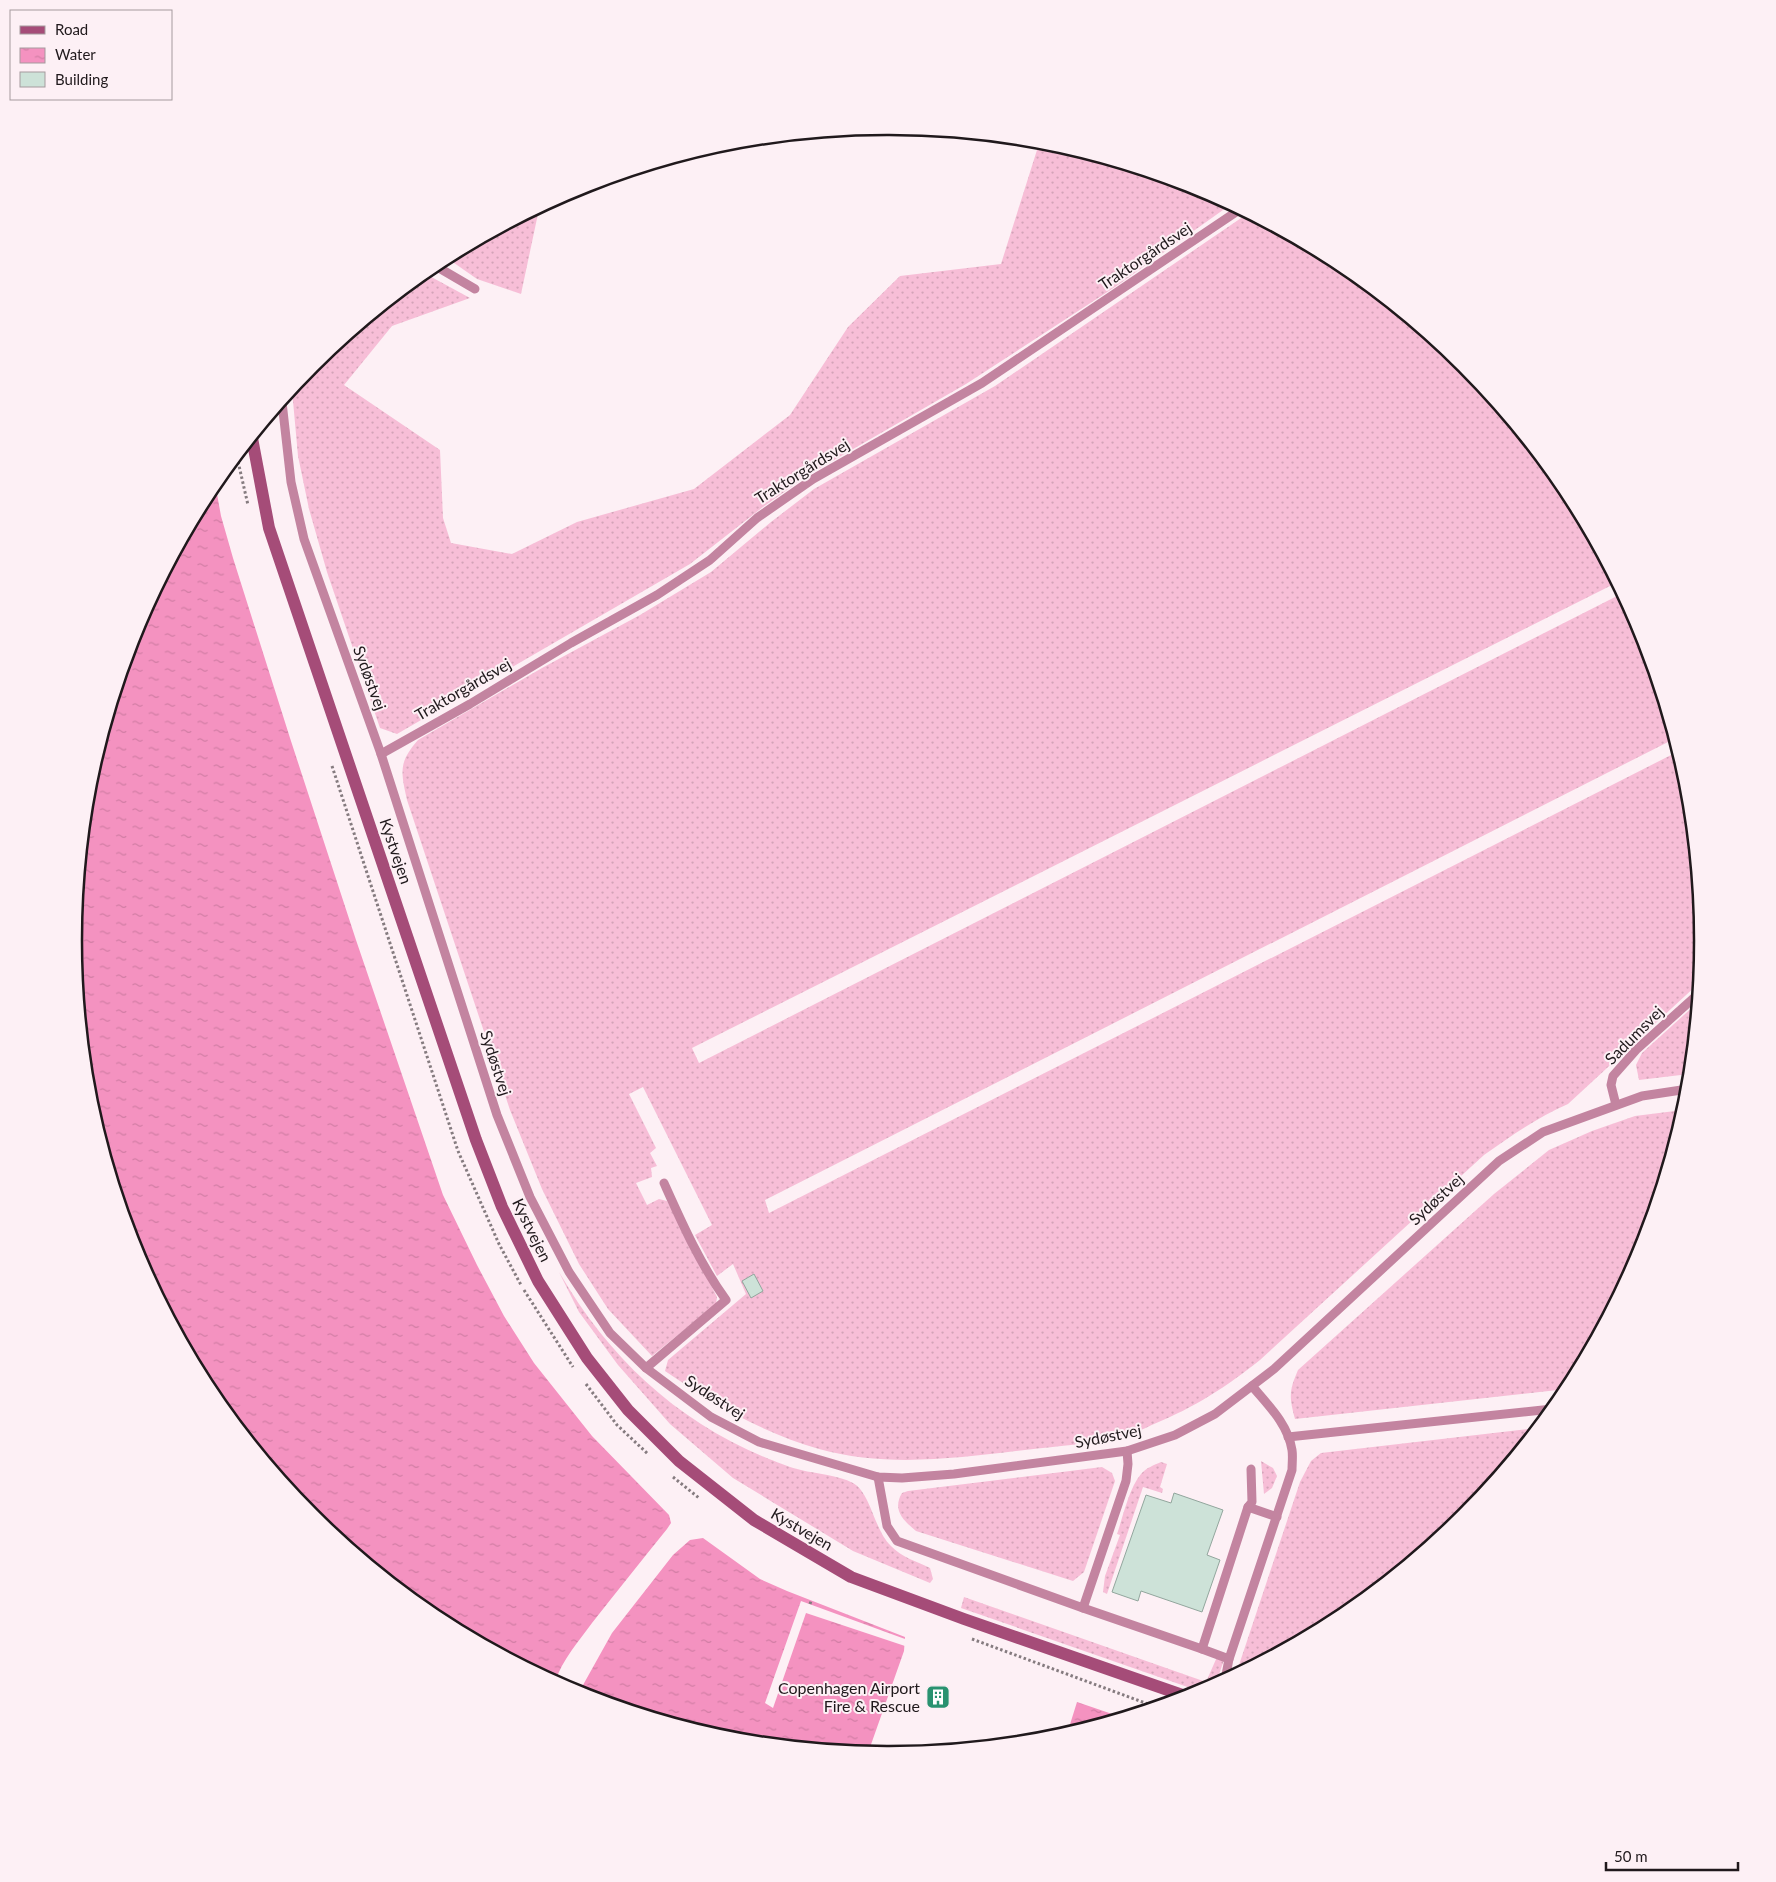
<svg xmlns="http://www.w3.org/2000/svg" width="1776" height="1882" viewBox="0 0 1776 1882" font-family="Lato,sans-serif">
<defs>
<pattern id="grass-dots" width="8" height="8" patternUnits="userSpaceOnUse" patternTransform="scale(1.25)"><rect width="8" height="8" fill="#f7bed7"/><path d="M2 2h.1M6 6h.1" fill="none" stroke="#d3a3b8" stroke-width="1.8" stroke-linecap="round"/></pattern>
<pattern id="water-ripples" width="26" height="14" patternUnits="userSpaceOnUse" patternTransform="scale(1.25)"><rect width="26" height="14" fill="#f492c0"/><path d="M2 4q2-2 4 0t4 0M15 11q2-2 4 0t4 0" fill="none" stroke="#d17da4"/></pattern>
</defs>
<rect width="100%" height="100%" fill="#fdf0f5"/>
<g fill="url(#grass-dots)">
<path d="M 1038,142 L 1047,142 L 1200,189 L 1230,205 L 1115,287 L 966,384 L 808,475 L 763,507 L 690,564 L 397,734 L 380,728 L 327,572 L 309,509 L 298,456 L 292,390 L 312,365 L 424,273 L 470,298 L 392,326 L 344,385 L 440,450 L 443,518 L 451,543 L 512,554 L 577,522 L 694,489 L 790,415 L 848,327 L 900,276 L 1001,264 L 1037,150 Z"/>
<path d="M 539,209 L 521,294 L 477,279 L 447,258 Z"/>
<path d="M 1247,214 L 1341,264 L 1464,365 L 1565,489 L 1616,583 L 692,1048 L 699,1063 L 1621,594 L 1640,630 L 1674,739 L 765,1200 L 769,1213 L 1677,752 L 1687,782 L 1702,941 L 1698,984 L 1568,1104 C 1538,1117 1511,1136 1484,1155 L 1260,1360 C 1226,1387 1195,1407 1154,1424 C 1145,1428 1136,1433 1126,1435 C 1094,1444 1059,1446 1025,1450 C 957,1458 887,1468 819,1449 C 763,1433 713,1404 665,1371 L 668,1360 L 746,1294 L 733,1264 L 717,1276 L 695,1235 L 712,1225 L 643,1087 L 629,1094 L 656,1148 L 650,1153 L 657,1166 L 651,1168 L 652,1177 L 636,1183 L 647,1205 L 659,1199 L 667,1201 L 717,1297 L 716,1304 L 652,1356 L 608,1309 L 579,1264 L 542,1189 L 510,1110 L 407,800 C 401,772 398,763 418,740 L 542,668 L 640,615 L 711,572 L 771,522 L 814,489 L 995,386 Z"/>
<path d="M 1696,1004 L 1689,1074 L 1639,1080 L 1636,1065 L 1642,1053 Z"/>
<path d="M 1683,1110 L 1640,1253 L 1567,1389 L 1295,1419 C 1289,1397 1289,1391 1298,1370 L 1494,1194 L 1549,1150 L 1592,1131 L 1635,1116 Z"/>
<path d="M 559,1272 C 609,1358 676,1421 769,1459 C 780,1463 791,1468 801,1470 C 817,1474 838,1475 853,1483 C 871,1493 874,1530 891,1546 C 901,1557 918,1562 930,1568 L 933,1579 L 930,1583 L 853,1551 L 733,1478 L 670,1424 L 618,1365 L 579,1312 Z"/>
<path d="M 1536,1428 L 1464,1517 L 1340,1618 L 1236,1674 L 1300,1482 L 1311,1461 L 1321,1453 Z"/>
<path d="M 1261,1461 L 1273,1468 L 1277,1476 L 1272,1488 L 1264,1494 Z"/>
<path d="M 1161,1462 L 1167,1464 L 1160,1487 L 1163,1489 L 1162,1493 L 1143,1487 L 1107,1594 L 1103,1592 L 1105,1576 L 1120,1535 L 1117,1534 C 1123,1517 1129,1488 1141,1474 C 1146,1468 1154,1465 1161,1462 Z"/>
<path d="M 1102,1467 L 1112,1473 L 1115,1481 L 1084,1572 L 1073,1581 L 916,1531 C 903,1520 892,1510 902,1493 L 908,1491 Z"/>
<path d="M 964,1597 L 1206,1682 L 1217,1657 L 1224,1660 L 1217,1680 L 1221,1682 L 1202,1692 L 961,1608 Z"/>
</g>
<g fill="url(#water-ripples)">
<path d="M 215,483 L 221,516 L 233,558 L 290,738 L 356,940 L 443,1195 L 477,1265 L 504,1316 L 534,1363 L 592,1436 L 669,1515 L 671,1523 L 667,1529 C 642,1560 617,1591 592,1623 C 579,1641 562,1660 555,1682 L 435,1618 L 312,1517 L 211,1393 L 136,1252 L 89,1100 L 74,941 L 89,782 L 136,629 Z"/>
<path d="M 703,1538 L 760,1579 L 787,1591 L 905,1637 L 904,1651 L 868,1753 L 729,1740 L 578,1694 L 612,1633 L 673,1555 L 690,1540 Z"/>
<path d="M 1077,1702 L 1121,1717 L 1067,1734 Z"/>
</g>
<path fill="#fdf0f5" d="M 801,1601 L 905,1639 L 905,1646 L 806,1613 L 773,1708 L 765,1703 Z"/>
<g fill="#cde2d8" stroke="#92a69d">
<path d="M 754,1274 L 763,1291 L 751,1298 L 742,1281 Z"/>
<path d="M 1174,1493 L 1223,1510 L 1207,1555 L 1220,1560 L 1202,1612 L 1141,1591 L 1138,1601 L 1112,1592 L 1146,1495 L 1171,1503 Z"/>
</g>
<g fill="none" stroke-linecap="round" stroke-linejoin="round">
<g stroke="#857b7f" stroke-width="3" stroke-dasharray="2.5 2.5" stroke-linecap="butt">
<path d="M 237,457 L 248,505"/>
<path d="M 332,766 L 458,1151 L 499,1244 L 521,1285"/>
<path d="M 524,1290 L 573,1367"/>
<path d="M 586,1384 L 617,1425 L 648,1454"/>
<path d="M 673,1477 L 699,1498"/>
<path d="M 810,1604 L 811,1601"/>
<path d="M 972,1639 L 1156,1707"/>
</g>
<g stroke="#c384a0" stroke-width="9">
<path d="M 434,265 L 475,289"/>
<path d="M 282,402 L 291,482 L 304,539 L 381,754 L 497,1115 L 530,1197 L 569,1272 L 610,1333 L 646,1368 L 711,1417 L 759,1442 L 878,1477 L 902,1478 L 954,1474 L 1127,1451 L 1175,1435 L 1215,1414 L 1274,1369 L 1499,1161 L 1543,1132 L 1642,1096 L 1688,1089"/>
<path d="M 381,754 L 470,704 L 571,643 L 657,595 L 710,560 L 757,518 L 813,479 L 982,383 L 1239,210"/>
<path d="M 1616,1105 L 1611,1085 L 1613,1076 L 1636,1050 L 1697,995"/>
<path d="M 646,1368 L 726,1300 C 700,1264 682,1223 664,1183"/>
<path d="M 1288,1437 L 1552,1409"/>
<path d="M 878,1477 L 887,1526 L 897,1541 L 1083,1608 L 1202,1649 L 1248,1507 L 1277,1517"/>
<path d="M 1248,1507 L 1252,1502 L 1251,1469"/>
<path d="M 1083,1608 L 1126,1481 L 1128,1464 L 1127,1451"/>
<path d="M 1202,1649 L 1229,1659 L 1292,1470 C 1292,1464 1293,1456 1292,1450 C 1288,1424 1268,1405 1252,1386"/>
<path d="M 1225,1680 L 1229,1659"/>
</g>
<path stroke="#a54c78" stroke-width="12" d="M 252,438 L 269,528 L 476,1140 L 502,1207 L 538,1281 L 587,1358 L 628,1410 L 679,1461 L 754,1520 L 851,1577 L 964,1619 L 1188,1697"/>
</g>
<defs>
<g id="building-square" transform="scale(1.25)"><rect x="-9" y="-9" width="18" height="18" rx="4" fill="#299270" stroke="#fdf0f5"/><path d="M-4-6H4V6H1V3H-1V6H-4ZM-2.5-4.3h1.7v1.8h-1.7ZM.8-4.3h1.7v1.8H.8ZM-2.5-1h1.7V.8h-1.7ZM.8-1h1.7V.8H.8Z" fill="#fff"/></g>
</defs>
<g fill-rule="evenodd">
<use href="#building-square" x="938" y="1697"/>
</g>
<g text-anchor="middle" stroke-width="4" stroke-linejoin="round" paint-order="stroke">
<g font-size="16" fill="#20191c" stroke="#fdf0f5">
<text transform="translate(1145 256) rotate(-34)" y="6">Traktorgårdsvej</text>
<text transform="translate(802 471) rotate(-32)" y="6">Traktorgårdsvej</text>
<text transform="translate(370 678) rotate(70)" y="6">Sydøstvej</text>
<text transform="translate(463 689) rotate(-30)" y="6">Traktorgårdsvej</text>
<text transform="translate(396 851) rotate(71)" y="6">Kystvejen</text>
<text transform="translate(1634 1035) rotate(-45)" y="6">Sadumsvej</text>
<text transform="translate(496 1063) rotate(72)" y="6">Sydøstvej</text>
<text transform="translate(1436 1199) rotate(-43)" y="6">Sydøstvej</text>
<text transform="translate(532 1230) rotate(64)" y="6">Kystvejen</text>
<text transform="translate(715 1397) rotate(33)" y="6">Sydøstvej</text>
<text transform="translate(1108 1436) rotate(-11)" y="6">Sydøstvej</text>
<text transform="translate(802 1529) rotate(30)" y="6">Kystvejen</text>
</g>
<g font-size="16" fill="#20191c" stroke="#fdf0f5" text-anchor="end">
<text x="920" y="1694">Copenhagen Airport<tspan x="920" dy="18">Fire &amp; Rescue</tspan></text>
</g>
</g>
<path d="M0 0H1776V1882H0ZM887 135H889A805 805 0 0 1 1694 940V941A805 805 0 0 1 889 1746H887A805 805 0 0 1 82 941V940A805 805 0 0 1 887 135Z" fill="#fdf0f5" fill-rule="evenodd"/>
<path fill="none" stroke="#20191c" stroke-width="2.5" d="M887 135H889A805 805 0 0 1 1694 940V941A805 805 0 0 1 889 1746H887A805 805 0 0 1 82 941V940A805 805 0 0 1 887 135Z"/>
<rect x="10" y="10" width="162" height="90" fill="#fdf0f5" stroke="#a59a9e"/>
<rect x="20" y="26" width="25" height="8" fill="#a54c78" stroke="#a59a9e"/>
<text x="55" y="35" font-size="15" fill="#20191c">Road</text>
<rect x="20" y="48" width="25" height="15" fill="url(#water-ripples)" stroke="#a59a9e"/>
<text x="55" y="60" font-size="15" fill="#20191c">Water</text>
<rect x="20" y="72" width="25" height="15" fill="#cde2d8" stroke="#a59a9e"/>
<text x="55" y="85" font-size="15" fill="#20191c">Building</text>
<path d="M1606 1862v8h132v-8" fill="none" stroke="#20191c" stroke-width="2.5"/>
<text x="1614" y="1862" font-size="15" fill="#20191c" stroke="#fdf0f5" stroke-width="4" paint-order="stroke">50 m</text>
</svg>
